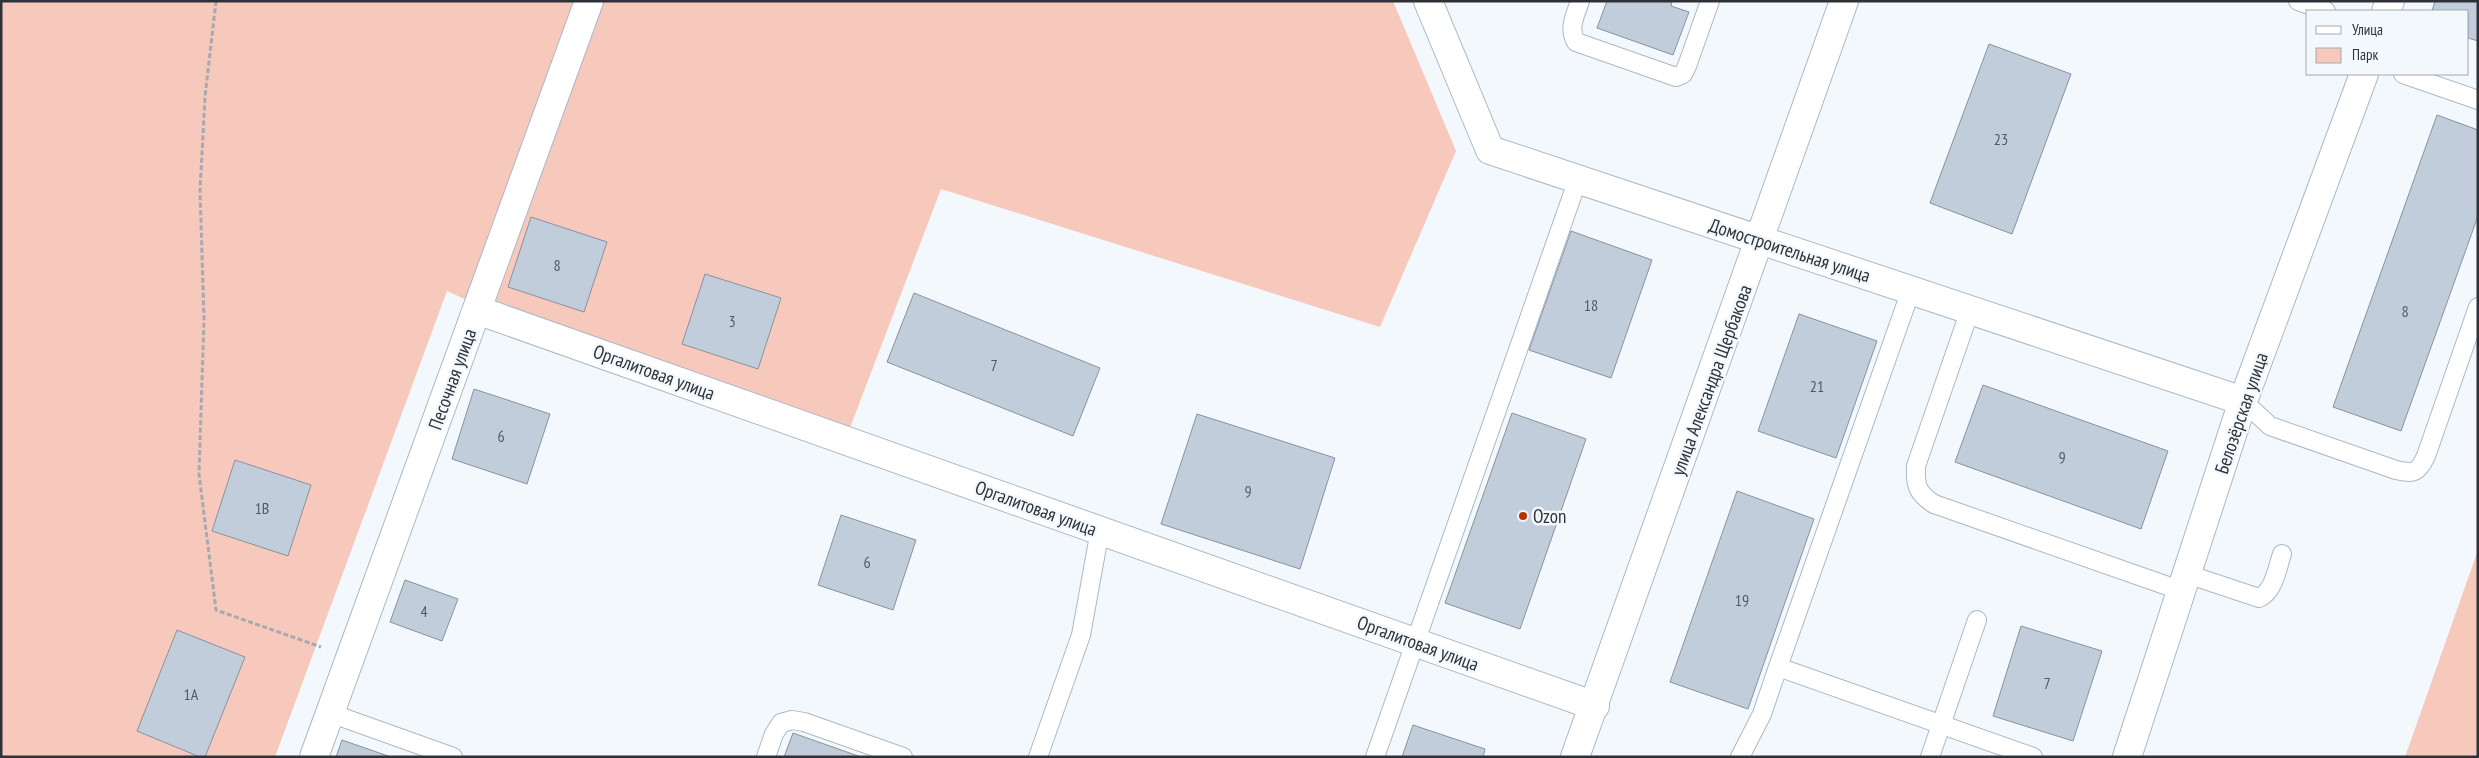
<svg xmlns="http://www.w3.org/2000/svg" width="2479" height="758" viewBox="0 0 2479 758" font-family="'PT Sans Narrow',sans-serif">
<rect width="100%" height="100%" fill="#f3f8fd"/>
<g fill="#f7c9bc">
<path d="M 1,1 L 1393,1 L 1456,151 L 1380,327 L 941,189 L 848,433 L 486,309 L 447,291 L 275,757 L 1,757 Z"/>
<path d="M 2478,550 L 2478,757 L 2405,757 Z"/>
</g>
<g fill="#c2cddb" stroke="#87929f">
<path d="M 1607,1 L 1672,1 L 1671,6 L 1689,12 L 1673,55 L 1597,28 Z"/>
<path d="M 2435,1 L 2478,1 L 2478,41 L 2468,38 L 2468,11 L 2432,11 Z"/>
<path d="M 1989,44 L 2071,74 L 2012,234 L 1930,203 Z"/>
<path d="M 2437,115 L 2478,130 L 2478,216 L 2401,431 L 2333,407 Z"/>
<path d="M 531,217 L 607,242 L 584,312 L 508,287 Z"/>
<path d="M 1571,231 L 1652,260 L 1611,378 L 1529,350 Z"/>
<path d="M 705,274 L 781,298 L 758,369 L 682,344 Z"/>
<path d="M 914,293 L 1100,368 L 1073,436 L 887,362 Z"/>
<path d="M 1799,314 L 1877,341 L 1836,458 L 1758,431 Z"/>
<path d="M 1983,385 L 2168,451 L 2141,529 L 1955,462 Z"/>
<path d="M 474,389 L 550,414 L 527,484 L 452,459 Z"/>
<path d="M 1512,413 L 1586,439 L 1520,629 L 1445,603 Z"/>
<path d="M 1197,414 L 1335,458 L 1300,569 L 1161,524 Z"/>
<path d="M 235,460 L 311,485 L 288,556 L 212,531 Z"/>
<path d="M 1737,491 L 1814,519 L 1748,709 L 1670,682 Z"/>
<path d="M 841,515 L 916,540 L 893,610 L 818,585 Z"/>
<path d="M 405,580 L 458,599 L 442,641 L 390,622 Z"/>
<path d="M 2021,626 L 2102,651 L 2073,741 L 1993,716 Z"/>
<path d="M 177,630 L 245,657 L 205,757 L 200,757 L 137,731 Z"/>
<path d="M 1413,725 L 1485,749 L 1483,757 L 1402,757 Z"/>
<path d="M 793,733 L 861,757 L 784,757 Z"/>
<path d="M 342,740 L 391,757 L 336,757 Z"/>
</g>
<g fill="none" stroke-linecap="round" stroke-linejoin="round">
<g stroke="#acb8c5" stroke-width="20">
<g id="service">
<path d="M 1580,1 C 1575,16 1568,28 1576,42 L 1676,77 L 1683,74 L 1687,66 L 1710,1"/>
<path d="M 2298,1 L 2326,11"/>
<path d="M 2403,74 L 2478,100"/>
<path d="M 1970,310 L 1916,466 C 1915,485 1917,493 1934,504 L 2182,591"/>
<path d="M 2243,401 L 2270,426 L 2396,470 C 2414,474 2418,473 2426,456 L 2478,307"/>
<path d="M 2187,574 L 2259,598 C 2274,591 2277,569 2282,554"/>
<path d="M 1778,667 L 1911,290"/>
<path d="M 330,713 L 453,757"/>
<path d="M 766,757 L 774,734 L 781,723 L 792,720 L 804,722 L 903,757"/>
<path d="M 1038,757 L 1081,635 L 1100,530"/>
<path d="M 1375,757 L 1578,179"/>
<path d="M 1740,757 L 1762,714 L 1778,667 L 2033,757"/>
<path d="M 1930,757 L 1977,620"/>
</g>
</g>
<g stroke="#acb8c5" stroke-width="30">
<g id="minor">
<path d="M 1428,1 L 1490,150 L 2243,401"/>
<path d="M 2386,11 L 2390,1"/>
<path d="M 477,310 L 1595,706"/>
<path d="M 314,757 L 589,1"/>
<path d="M 2127,757 L 2243,401 L 2364,74"/>
</g>
</g>
<g stroke="#acb8c5" stroke-width="30">
<path id="tertiary" d="M 1575,757 L 1844,1"/>
</g>
<path stroke="#a6aab0" stroke-width="3" stroke-dasharray="5 2.5" stroke-linecap="butt" d="M 216,1 L 205,97 L 200,191 L 204,319 L 199,474 L 216,610 L 321,647"/>
<use href="#service" stroke="#fff" stroke-width="18"/>
<use href="#minor" stroke="#fff" stroke-width="28"/>
<use href="#tertiary" stroke="#fff" stroke-width="28"/>
</g>
<circle fill="#ba3102" stroke="#f3f8fd" stroke-width="2" cx="1523" cy="516" r="5"/>
<g text-anchor="middle" stroke-width="5" stroke-linejoin="round" paint-order="stroke">
<g font-size="16" fill="#535961">
<text x="2001" y="145">23</text>
<text x="557" y="271">8</text>
<text x="1591" y="311">18</text>
<text x="2405" y="317">8</text>
<text x="732" y="327">3</text>
<text x="994" y="371">7</text>
<text x="1817" y="392">21</text>
<text x="501" y="442">6</text>
<text x="2062" y="463">9</text>
<text x="1248" y="497">9</text>
<text x="262" y="514">1В</text>
<text x="867" y="568">6</text>
<text x="1742" y="606">19</text>
<text x="424" y="617">4</text>
<text x="2047" y="689">7</text>
<text x="191" y="700">1А</text>
</g>
<g font-size="19" fill="#2e3238" stroke="#f3f8fd">
<text transform="translate(1790 250) rotate(18)" y="7">Домостроительная улица</text>
<text transform="translate(654 372) rotate(20)" y="7">Оргалитовая улица</text>
<text transform="translate(452 379) rotate(-70)" y="7">Песочная улица</text>
<text transform="translate(1711 380) rotate(-70)" y="7">улица Александра Щербакова</text>
<text transform="translate(2241 413) rotate(-71)" y="7">Белозёрская улица</text>
<text transform="translate(1036 508) rotate(20)" y="7">Оргалитовая улица</text>
<text transform="translate(1418 643) rotate(20)" y="7">Оргалитовая улица</text>
</g>
<g font-size="19" fill="#2e3238" stroke="#f3f8fd" text-anchor="start">
<text x="1533" y="523">Ozon</text>
</g>
</g>
<rect width="2479" height="758" fill="none" stroke="#2e3238" stroke-width="5"/>
<rect x="2306" y="10" width="162" height="65" fill="#f3f8fd" stroke="#a4a9ae"/>
<rect x="2316" y="26" width="25" height="8" fill="#ffffff" stroke="#a4a9ae"/>
<text x="2352" y="35" font-size="15" fill="#2e3238">Улица</text>
<rect x="2316" y="48" width="25" height="15" fill="#f7c9bc" stroke="#a4a9ae"/>
<text x="2352" y="60" font-size="15" fill="#2e3238">Парк</text>
</svg>
